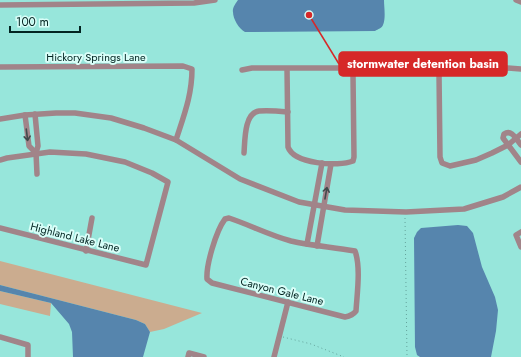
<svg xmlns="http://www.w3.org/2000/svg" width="521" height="357" viewBox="0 0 521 357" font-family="Jost,sans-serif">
<rect width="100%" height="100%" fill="#97e6db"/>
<g fill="#cbac8f">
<path d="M 0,261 L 202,313 L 164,329 L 150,332 L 145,324 L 136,320 L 0,285 Z"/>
<path d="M 0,291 L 51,303 L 50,316 L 0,304 Z"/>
</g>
<g fill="#5685ad">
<path d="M 238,0 L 384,0 C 384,7 386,18 383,25 C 382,28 378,29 375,31 L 245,32 C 239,29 233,19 233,12 C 232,8 236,3 238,0 Z"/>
<path d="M 458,225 L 467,226 L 473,233 L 482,267 L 495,297 L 498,310 L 496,331 L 491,357 L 420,357 L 417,355 L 415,347 L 414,238 L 417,232 L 421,228 Z"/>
<path d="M 0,285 L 136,320 L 145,324 L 150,332 L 143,357 L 73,357 L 72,332 L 69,324 L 51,303 L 0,291 Z"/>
</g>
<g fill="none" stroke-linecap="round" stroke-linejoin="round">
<g stroke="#64a39b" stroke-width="1" stroke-dasharray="1 3" stroke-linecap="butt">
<path d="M 405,218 L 407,357"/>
<path d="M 283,337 L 311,344 L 344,357"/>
</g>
<g stroke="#a18489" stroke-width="5.5">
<path d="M 516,0 L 521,2"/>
<path d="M 0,5 L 194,3 L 215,0"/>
<path d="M 0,67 L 183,66 L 192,69 C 192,95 184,115 176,140"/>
<path d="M 521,69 L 507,68 L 446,68 L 441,70 L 439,73 L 440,157 L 442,163 L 450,166 L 476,160 L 492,153 L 508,145 L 521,134"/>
<path d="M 242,70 L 252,68 L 345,68 L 351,71 L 353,75 L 354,157 L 353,161 C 338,167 294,164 288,147 L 287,68"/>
<path d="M 35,114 L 38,146 L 36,153 L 37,174"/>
<path d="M 25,115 L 29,146 L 36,153"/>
<path d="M 0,119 L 25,115 L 56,113 L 75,113 L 111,118 L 144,128 L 176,140 L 240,179 L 299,202 L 345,210 L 406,212 L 464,209 L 503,197 L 521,187"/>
<path d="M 521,145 C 516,139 512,129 504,134 L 503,138 L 521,162"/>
<path d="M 244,153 C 245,141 244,113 259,111 C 268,110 278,111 288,112"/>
<path d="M 0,160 L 7,158 L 50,152 L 86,154 L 125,162 L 152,173 L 168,182 L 146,265 L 0,228"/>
<path d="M 229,218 C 250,225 269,235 291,241 C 312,246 334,247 355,251 C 361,267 357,294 356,311 C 353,315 350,316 345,317 L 212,283 L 207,279 C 206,265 216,231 225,219 Z"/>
<path d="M 521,232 L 516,235 L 521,247"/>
<path d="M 307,244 L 322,163"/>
<path d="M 317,246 L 331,164"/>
<path d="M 86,251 L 92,218"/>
<path d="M 0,337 L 28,345 L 28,357"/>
<path d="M 188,357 L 189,353 L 204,357"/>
<path d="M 274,357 L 288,302"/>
</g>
</g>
<defs><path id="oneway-shaft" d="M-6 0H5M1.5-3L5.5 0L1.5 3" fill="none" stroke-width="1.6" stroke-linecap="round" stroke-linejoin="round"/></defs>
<g stroke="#424a4b">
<use href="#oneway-shaft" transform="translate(27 135) rotate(83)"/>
<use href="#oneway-shaft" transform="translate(326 193) rotate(-80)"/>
</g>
<g text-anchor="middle" stroke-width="4" stroke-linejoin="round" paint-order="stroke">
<g font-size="11" fill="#022421" stroke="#d9fef8">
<text x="96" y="61">Hickory Springs Lane</text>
<text transform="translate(75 237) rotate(14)" y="4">Highland Lake Lane</text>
<text transform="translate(282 291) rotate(14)" y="4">Canyon Gale Lane</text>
</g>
</g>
<path fill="none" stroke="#d62828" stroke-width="1.5" d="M309 15L339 64"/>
<circle fill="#d62828" stroke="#d9fef8" stroke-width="1.5" cx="309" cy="15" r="4"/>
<rect fill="#d62828" stroke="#d62828" stroke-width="1.5" x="339" y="52" width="168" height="24" rx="4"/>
<g font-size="12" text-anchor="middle" font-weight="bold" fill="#fff">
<text x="423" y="68">stormwater detention basin</text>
</g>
<path d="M10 26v6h70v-6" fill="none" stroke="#022421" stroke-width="2"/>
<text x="16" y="26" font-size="12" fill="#022421" stroke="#d9fef8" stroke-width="3" paint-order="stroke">100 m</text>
</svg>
